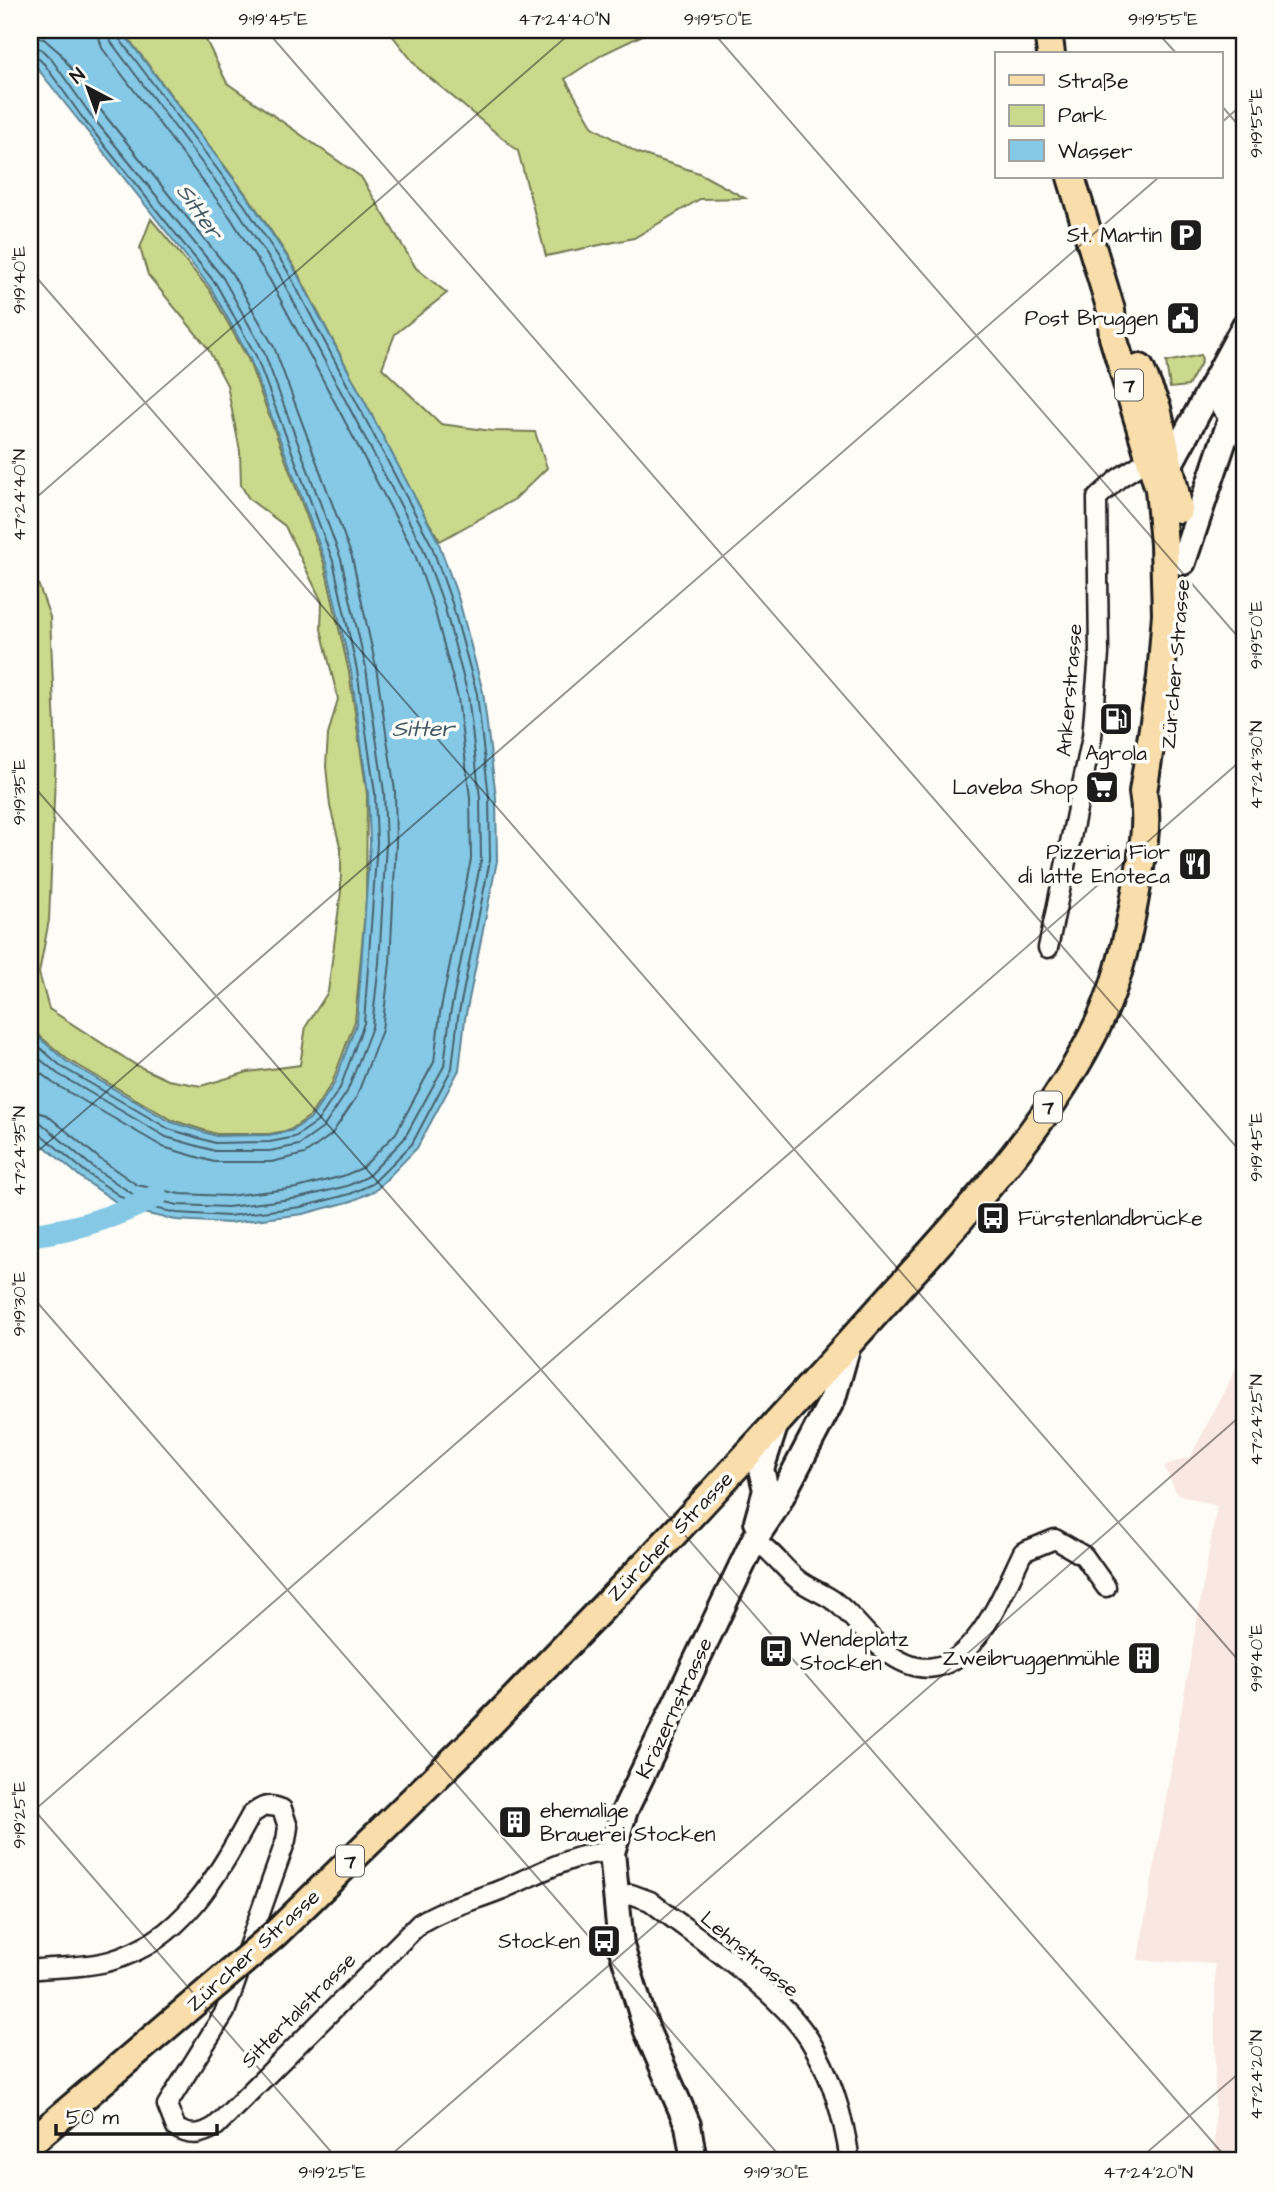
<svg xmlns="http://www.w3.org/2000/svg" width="1275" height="2191" viewBox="0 0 1275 2191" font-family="'Architects Daughter',sans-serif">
<rect width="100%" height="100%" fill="#fdfcf7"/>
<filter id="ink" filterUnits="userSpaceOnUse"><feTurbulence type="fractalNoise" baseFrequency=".0143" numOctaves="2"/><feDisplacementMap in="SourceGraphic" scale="14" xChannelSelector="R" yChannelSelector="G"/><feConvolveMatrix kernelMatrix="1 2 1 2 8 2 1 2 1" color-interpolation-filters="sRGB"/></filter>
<g filter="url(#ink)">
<path fill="#f9e7e1" d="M 1245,1351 L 1245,2161 L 1215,2161 L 1215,1964 L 1138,1960 L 1217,1506 L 1177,1494 L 1164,1466 L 1191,1456 Z"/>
<g fill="#cbd98c" stroke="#747a54" stroke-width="2">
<path d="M 122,30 L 201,30 L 227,83 L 361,177 L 416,268 L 447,293 L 395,334 L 382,368 L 441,424 L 492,431 L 535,432 L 547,468 L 515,499 L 440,541 L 418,504 L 294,266 L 252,202 Z"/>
<path d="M 388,30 L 653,30 L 603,54 L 565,79 L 593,127 L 638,153 L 699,173 L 745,198 L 700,199 L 634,238 L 546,256 L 518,151 L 418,68 Z"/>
<path d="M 151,219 L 209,289 L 248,359 L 324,563 L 349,672 L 367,794 L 366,900 L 355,1021 L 332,1083 L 310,1116 L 290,1130 L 269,1134 L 216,1134 L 172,1120 L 67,1059 L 30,1028 L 30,561 L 50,617 L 56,752 L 49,920 L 39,973 L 49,1009 L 136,1065 L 168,1080 L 201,1086 L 248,1072 L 300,1065 L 306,1026 L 328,992 L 341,891 L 341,850 L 330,806 L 326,766 L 328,735 L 338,699 L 321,629 L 322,602 L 285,526 L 249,499 L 241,485 L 240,451 L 227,385 L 207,347 L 148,275 L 140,248 Z"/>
<path d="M 1201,355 L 1202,361 L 1188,386 L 1170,388 L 1166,362 Z"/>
</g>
<path fill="#85c9e6" stroke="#5b8495" stroke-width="2" d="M 30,30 L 121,30 L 251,202 L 293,266 L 438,541 L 459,600 L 483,692 L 496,797 L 497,861 L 465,1019 L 459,1070 L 417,1148 L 376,1190 L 352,1201 L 303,1214 L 229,1223 L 176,1220 L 128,1210 L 84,1180 L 30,1134 L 30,1030 L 66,1061 L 171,1122 L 216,1136 L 270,1135 L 291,1131 L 311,1118 L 334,1084 L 357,1022 L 370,843 L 368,794 L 351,671 L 326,563 L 250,359 L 211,288 L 30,59 Z"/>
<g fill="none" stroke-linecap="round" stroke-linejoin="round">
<g stroke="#46616d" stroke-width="2">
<path d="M 30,36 L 44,39 L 60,53 L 99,108 L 231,272 L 274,347 L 352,557 L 376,667 L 395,791 L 396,843 L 390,963 L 382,1030 L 356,1098 L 331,1135 L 305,1154 L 271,1162 L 214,1162 L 163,1147 L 53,1083 L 30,1065"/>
<path d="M 30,46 L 41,49 L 52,60 L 90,114 L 223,278 L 264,352 L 341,559 L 366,668 L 384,792 L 386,843 L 379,963 L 372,1027 L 347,1092 L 323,1128 L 299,1145 L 270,1151 L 215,1151 L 166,1137 L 58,1074 L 30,1051"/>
<path d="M 30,55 L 36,56 L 45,65 L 84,120 L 216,284 L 256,356 L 333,561 L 357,670 L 375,793 L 377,843 L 364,1023 L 340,1088 L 317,1122 L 295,1137 L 270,1142 L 215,1143 L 169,1129 L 62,1067 L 30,1039"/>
<path d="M 30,1110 L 47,1115 L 100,1159 L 137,1185 L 180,1194 L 228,1196 L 297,1188 L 343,1176 L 362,1168 L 396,1133 L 434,1062 L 440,1013 L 471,859 L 470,798 L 458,698 L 434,608 L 414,552 L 270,280 L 230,217 L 102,48 L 97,30"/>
<path d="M 30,1120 L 41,1123 L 94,1168 L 134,1195 L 178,1205 L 228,1207 L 299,1198 L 347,1186 L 367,1177 L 404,1139 L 444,1066 L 450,1015 L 481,860 L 480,798 L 468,695 L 444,605 L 423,548 L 279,274 L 238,211 L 111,42 L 107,30"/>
<path d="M 30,1129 L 37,1131 L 88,1174 L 130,1203 L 177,1213 L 228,1216 L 301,1207 L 350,1194 L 372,1184 L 412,1144 L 452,1068 L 458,1017 L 490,860 L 489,797 L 477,694 L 452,603 L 431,544 L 287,270 L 245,206 L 118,37 L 116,30"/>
</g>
<path stroke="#85c9e6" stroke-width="23" d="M 30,1235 C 74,1230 116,1217 156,1196"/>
<g stroke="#1c1c1c" stroke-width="23">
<g id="street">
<path d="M 1237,358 L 1220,406 L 1245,440"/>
<path d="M 1048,948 L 1092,737 L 1099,654 L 1097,498 L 1119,478 L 1149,459"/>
<path d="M 754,1540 C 772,1550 781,1566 797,1579 C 808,1588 823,1593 834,1601 C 853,1615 866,1636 884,1650 C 960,1710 998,1603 1023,1552 L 1055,1539 L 1084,1556 L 1106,1587"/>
<path d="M 615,1896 L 631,1894 L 650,1901 C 698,1939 777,1989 809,2039 C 832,2076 844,2119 850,2161"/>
<path d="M 30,1970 C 55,1967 85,1968 110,1961 C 182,1941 217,1877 251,1815 C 262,1806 268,1803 282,1809 L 288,1827 L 286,1840 L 225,2012 L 167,2105 L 176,2128 C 191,2137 201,2135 216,2126 L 420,1923 C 446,1907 473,1901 500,1890 C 536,1876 572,1852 612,1852"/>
</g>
</g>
<g stroke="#1c1c1c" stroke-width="30">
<g id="secondary">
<path d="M 1171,462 L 1245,325"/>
<path d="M 1183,562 L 1245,377"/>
<path d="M 757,1522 L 766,1490 L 761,1469 L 776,1423"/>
<path d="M 694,2161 L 688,2125 L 647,2031 L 621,1946 L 612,1852 L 625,1810 L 754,1540 L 776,1507 L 833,1398 L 848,1345"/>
</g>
</g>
<g stroke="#1c1c1c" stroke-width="32">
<g id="primary">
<path d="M 1048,30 L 1051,54"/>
<path d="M 1140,368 L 1157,408 L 1179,509"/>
<path d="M 652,1557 C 734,1470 815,1381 895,1292 C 970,1209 1053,1121 1101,1018 C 1120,976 1129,932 1137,886 C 1142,854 1149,824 1143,792 L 1161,677 L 1166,614 L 1164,544 L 1159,489 L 1113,337 L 1111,310 L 1071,177"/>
</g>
</g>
<use href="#street" stroke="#fdfcf7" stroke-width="18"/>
<use href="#secondary" stroke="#fdfcf7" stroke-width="24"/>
<use href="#primary" stroke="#f9deab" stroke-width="26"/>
<path stroke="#1c1c1c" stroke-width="5" d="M 1242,2161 L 1245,2107"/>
<g stroke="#1c1c1c" stroke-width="32" stroke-linecap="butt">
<path id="primary-bridge" d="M 30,2143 L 275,1934 L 476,1738 L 652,1557"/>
</g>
<use href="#primary-bridge" stroke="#f9deab" stroke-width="26"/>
</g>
</g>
<path fill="none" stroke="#1c1c1c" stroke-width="2" stroke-opacity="0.45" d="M 266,30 L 1245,1157M 711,30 L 1245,645M 1155,30 L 1177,54M 1221,105 L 1245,133M 1221,123 L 1245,102M 30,270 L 1245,1668M 30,503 L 574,30M 30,782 L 1229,2161M 30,1158 L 1159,177M 30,1294 L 784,2161M 30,1805 L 339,2161M 30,1814 L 1245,757M 384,2161 L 1245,1412M 1137,2161 L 1245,2068"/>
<defs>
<g id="parking-square" transform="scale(1.75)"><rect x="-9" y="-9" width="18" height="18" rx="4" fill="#1c1c1c" stroke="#fdfcf7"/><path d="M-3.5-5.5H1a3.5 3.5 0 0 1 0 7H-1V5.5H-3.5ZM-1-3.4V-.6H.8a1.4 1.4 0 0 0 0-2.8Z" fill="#fff"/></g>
<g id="civic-square" transform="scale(1.75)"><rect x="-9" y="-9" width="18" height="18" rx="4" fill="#1c1c1c" stroke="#fdfcf7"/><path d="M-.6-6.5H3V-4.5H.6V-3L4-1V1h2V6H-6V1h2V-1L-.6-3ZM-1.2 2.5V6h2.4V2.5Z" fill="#fff"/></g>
<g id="fuel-square" transform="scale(1.75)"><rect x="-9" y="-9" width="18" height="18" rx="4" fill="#1c1c1c" stroke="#fdfcf7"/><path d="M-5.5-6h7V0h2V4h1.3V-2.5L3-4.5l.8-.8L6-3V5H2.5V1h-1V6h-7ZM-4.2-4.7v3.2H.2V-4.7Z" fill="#fff"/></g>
<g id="supermarket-square" transform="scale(1.75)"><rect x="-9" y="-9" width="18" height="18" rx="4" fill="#1c1c1c" stroke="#fdfcf7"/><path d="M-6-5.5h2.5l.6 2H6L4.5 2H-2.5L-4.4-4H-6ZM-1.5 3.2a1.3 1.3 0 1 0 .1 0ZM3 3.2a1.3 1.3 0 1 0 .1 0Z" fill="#fff"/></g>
<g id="restaurant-square" transform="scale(1.75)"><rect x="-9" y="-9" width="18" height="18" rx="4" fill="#1c1c1c" stroke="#fdfcf7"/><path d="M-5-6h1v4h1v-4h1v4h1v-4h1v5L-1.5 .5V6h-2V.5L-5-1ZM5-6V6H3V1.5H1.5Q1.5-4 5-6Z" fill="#fff"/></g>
<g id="bus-square" transform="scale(1.75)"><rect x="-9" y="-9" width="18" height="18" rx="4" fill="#1c1c1c" stroke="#fdfcf7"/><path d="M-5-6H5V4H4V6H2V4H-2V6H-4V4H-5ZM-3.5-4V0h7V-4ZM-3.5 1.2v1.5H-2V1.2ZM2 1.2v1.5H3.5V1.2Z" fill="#fff"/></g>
<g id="building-square" transform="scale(1.75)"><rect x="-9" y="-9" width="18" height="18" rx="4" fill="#1c1c1c" stroke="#fdfcf7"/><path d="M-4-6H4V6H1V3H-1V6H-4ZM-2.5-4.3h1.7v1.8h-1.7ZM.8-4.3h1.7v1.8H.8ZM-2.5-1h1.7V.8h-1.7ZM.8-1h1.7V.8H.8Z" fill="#fff"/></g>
</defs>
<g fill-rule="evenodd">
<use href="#parking-square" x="1186" y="235"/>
<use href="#civic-square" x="1183" y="318"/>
<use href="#fuel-square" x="1116" y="719"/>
<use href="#supermarket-square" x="1102" y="787"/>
<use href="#restaurant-square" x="1195" y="864"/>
<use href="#bus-square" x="993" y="1218"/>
<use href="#bus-square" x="776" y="1651"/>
<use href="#building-square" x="1144" y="1658"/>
<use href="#building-square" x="515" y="1822"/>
<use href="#bus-square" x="604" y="1941"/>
</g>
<g text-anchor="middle" stroke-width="7" stroke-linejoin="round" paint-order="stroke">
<g fill="#fdfcf7" stroke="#605f5e" stroke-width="2">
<rect x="1115" y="369.5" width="28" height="31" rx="5"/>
<rect x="1034" y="1091.5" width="28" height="31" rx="5"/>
<rect x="336" y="1845.5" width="28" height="31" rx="5"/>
</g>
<g font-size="19" font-weight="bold" fill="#1c1c1c">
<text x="1129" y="392">7</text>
<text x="1048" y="1114">7</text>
<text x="350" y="1868">7</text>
</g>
<g font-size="21" fill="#1c1c1c" stroke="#fdfcf7" text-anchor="end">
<text x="1162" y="242">St. Martin</text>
<text x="1158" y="325">Post Bruggen</text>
<text x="1116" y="760" text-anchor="middle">Agrola</text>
<text x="1078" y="794">Laveba Shop</text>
<text x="1170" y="859">Pizzeria Fior<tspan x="1170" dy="24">di latte Enoteca</tspan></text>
<text x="1018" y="1225" text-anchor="start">Fürstenlandbrücke</text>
<text x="800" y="1646" text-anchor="start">Wendeplatz<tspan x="800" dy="24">Stocken</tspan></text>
<text x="1120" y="1665">Zweibruggenmühle</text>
<text x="540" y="1817" text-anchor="start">ehemalige<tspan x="540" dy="24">Brauerei Stocken</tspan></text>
<text x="580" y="1948">Stocken</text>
</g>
<g font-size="21" fill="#1c1c1c" stroke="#fdfcf7">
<text transform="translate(1175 664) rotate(-85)" y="7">Zürcher Strasse</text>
<text transform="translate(1069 690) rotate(-85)" y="7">Ankerstrasse</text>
<text transform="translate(670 1536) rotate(-46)" y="7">Zürcher Strasse</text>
<text transform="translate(674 1708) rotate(-65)" y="7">Kräzernstrasse</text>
<text transform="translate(253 1950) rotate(-42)" y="7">Zürcher Strasse</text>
<text transform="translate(750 1954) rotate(40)" y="7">Lehnstrasse</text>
<text transform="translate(298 2010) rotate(-45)" y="7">Sittertalstrasse</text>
</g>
<g font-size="23" font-style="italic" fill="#415963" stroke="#fdfcf7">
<text transform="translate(200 211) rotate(55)" y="8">Sitter</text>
<text x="423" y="736">Sitter</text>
</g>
</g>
<rect width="1275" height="2191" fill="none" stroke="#fdfcf7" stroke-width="77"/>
<rect x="995" y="52" width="228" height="126" fill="#fdfcf7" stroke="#a3a29f" stroke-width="2"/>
<rect x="1009" y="75" width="35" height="10" fill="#f9deab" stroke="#a3a29f" stroke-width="2"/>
<text x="1058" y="88" font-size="21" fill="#1c1c1c">Straße</text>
<rect x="1009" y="105" width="35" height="21" fill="#cbd98c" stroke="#a3a29f" stroke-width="2"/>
<text x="1058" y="122" font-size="21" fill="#1c1c1c">Park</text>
<rect x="1009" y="140" width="35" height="21" fill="#85c9e6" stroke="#a3a29f" stroke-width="2"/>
<text x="1058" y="158" font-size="21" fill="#1c1c1c">Wasser</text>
<g transform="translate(88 88) rotate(319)" stroke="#fdfcf7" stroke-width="5" paint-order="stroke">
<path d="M0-5L12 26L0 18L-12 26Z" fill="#1c1c1c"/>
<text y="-10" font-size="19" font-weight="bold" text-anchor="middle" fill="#1c1c1c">N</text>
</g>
<path d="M56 2124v10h161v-10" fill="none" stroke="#1c1c1c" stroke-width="3.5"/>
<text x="66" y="2124" font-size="21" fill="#1c1c1c" stroke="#fdfcf7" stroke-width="5" paint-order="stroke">50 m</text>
<rect x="38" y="38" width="1198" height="2114" fill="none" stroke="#1c1c1c" stroke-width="2.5"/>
<g font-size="18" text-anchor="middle" fill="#1c1c1c">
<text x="273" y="25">9°19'45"E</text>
<text x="564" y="25">47°24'40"N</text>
<text x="718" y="25">9°19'50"E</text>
<text x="1163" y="25">9°19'55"E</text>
<text transform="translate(1256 123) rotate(-90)" y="6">9°19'55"E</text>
<text transform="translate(19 280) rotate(-90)" y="6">9°19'40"E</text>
<text transform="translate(19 495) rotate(-90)" y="6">47°24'40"N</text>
<text transform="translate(1256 635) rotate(-90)" y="6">9°19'50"E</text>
<text transform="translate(1256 765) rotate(-90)" y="6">47°24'30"N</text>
<text transform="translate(19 792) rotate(-90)" y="6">9°19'35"E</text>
<text transform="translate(1256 1147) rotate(-90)" y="6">9°19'45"E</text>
<text transform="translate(19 1151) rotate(-90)" y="6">47°24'35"N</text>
<text transform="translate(19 1304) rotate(-90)" y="6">9°19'30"E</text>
<text transform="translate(1256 1420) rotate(-90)" y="6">47°24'25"N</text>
<text transform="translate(1256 1658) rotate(-90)" y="6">9°19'40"E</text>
<text transform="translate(19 1815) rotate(-90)" y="6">9°19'25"E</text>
<text transform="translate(1256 2075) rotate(-90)" y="6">47°24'20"N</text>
<text x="332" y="2178">9°19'25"E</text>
<text x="776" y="2178">9°19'30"E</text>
<text x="1148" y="2178">47°24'20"N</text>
</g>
</svg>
